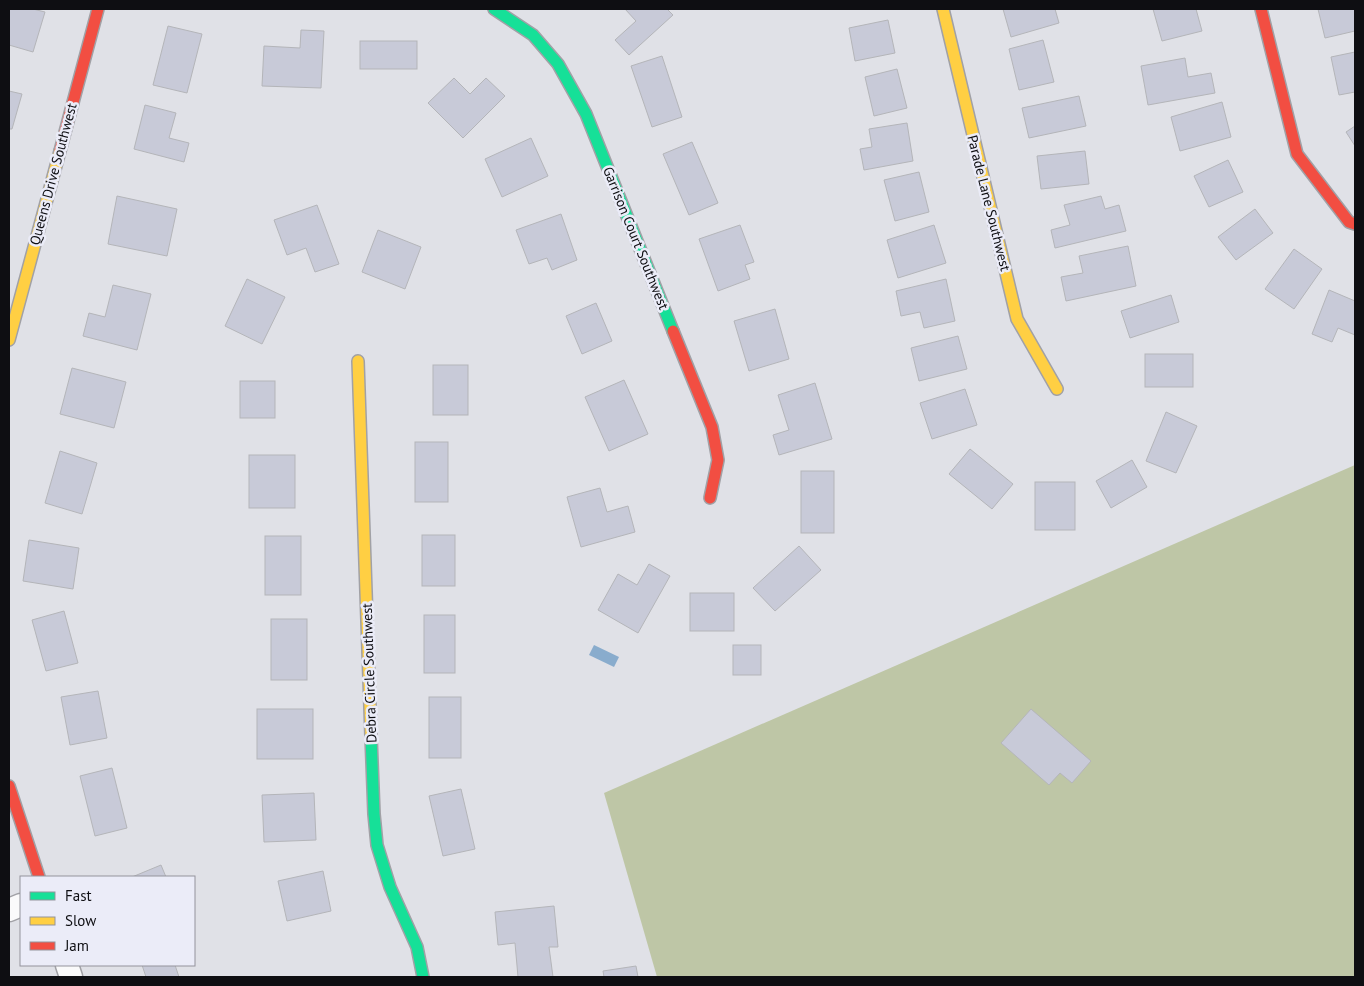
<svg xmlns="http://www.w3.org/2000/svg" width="1364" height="986" viewBox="0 0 1364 986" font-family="'PT Sans',sans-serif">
<rect width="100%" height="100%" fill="#e0e1e7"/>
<path fill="#bec6a6" d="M 1355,465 L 1355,977 L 657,977 L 604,793 Z"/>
<path fill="#89accd" d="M 594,645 L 619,657 L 614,667 L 589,655 Z"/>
<g fill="#c8cad8" stroke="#b4b5b9">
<path d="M 9,9 L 33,9 L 45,12 L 33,52 L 9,45 Z"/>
<path d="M 625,9 L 667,9 L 673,15 L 629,55 L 615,40 L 636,21 Z"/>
<path d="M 1003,9 L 1055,9 L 1059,23 L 1011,37 Z"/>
<path d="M 1153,9 L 1196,9 L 1202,31 L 1162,41 Z"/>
<path d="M 1318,9 L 1355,9 L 1355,31 L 1325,38 Z"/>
<path d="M 888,20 L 895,53 L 855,61 L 849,28 Z"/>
<path d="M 168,26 L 202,34 L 187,93 L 153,85 Z"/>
<path d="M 301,30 L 324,31 L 321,88 L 262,86 L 264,46 L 300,48 Z"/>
<path d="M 1043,40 L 1054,82 L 1019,90 L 1009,49 Z"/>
<rect x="360" y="41" width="57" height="28"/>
<path d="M 1355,52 L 1355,92 L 1339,95 L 1331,57 Z"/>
<path d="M 662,56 L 682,117 L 652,127 L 631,66 Z"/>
<path d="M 1185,58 L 1188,77 L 1211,73 L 1215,93 L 1148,105 L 1141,66 Z"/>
<path d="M 897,69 L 907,108 L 874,116 L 865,77 Z"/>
<path d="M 454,78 L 470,94 L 486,78 L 505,96 L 463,138 L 428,103 Z"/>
<path d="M 9,91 L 22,94 L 12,129 L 9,129 Z"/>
<path d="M 1079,96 L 1086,126 L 1029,138 L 1022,108 Z"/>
<path d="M 1222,102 L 1231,137 L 1180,151 L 1171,117 Z"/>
<path d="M 145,105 L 176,113 L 169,138 L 189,143 L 184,162 L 134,149 Z"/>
<path d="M 907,123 L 913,161 L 864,170 L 860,149 L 872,147 L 869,129 Z"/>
<path d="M 1355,126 L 1355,146 L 1346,132 Z"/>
<path d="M 531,138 L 548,176 L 502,197 L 485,159 Z"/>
<path d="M 692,142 L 718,203 L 689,215 L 663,154 Z"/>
<path d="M 1085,151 L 1089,184 L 1041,189 L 1037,156 Z"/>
<path d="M 1228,160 L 1243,192 L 1209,207 L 1194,176 Z"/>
<path d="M 919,172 L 929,212 L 895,221 L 884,180 Z"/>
<path d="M 117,196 L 177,209 L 167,256 L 108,244 Z"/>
<path d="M 1101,196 L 1105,209 L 1119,205 L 1126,231 L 1055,248 L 1051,230 L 1070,225 L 1064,205 Z"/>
<path d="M 317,205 L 339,264 L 315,272 L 306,248 L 287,255 L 274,220 Z"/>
<path d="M 1255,209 L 1273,233 L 1236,260 L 1218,237 Z"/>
<path d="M 561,214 L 577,260 L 552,270 L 547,258 L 529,264 L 516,230 Z"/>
<path d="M 740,225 L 754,262 L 745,265 L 750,279 L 718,291 L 699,239 Z"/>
<path d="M 934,225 L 946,263 L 898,278 L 887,240 Z"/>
<path d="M 378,230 L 421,247 L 405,289 L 362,272 Z"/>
<path d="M 1128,246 L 1136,286 L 1066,301 L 1061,277 L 1083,273 L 1079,256 Z"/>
<path d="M 1294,249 L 1322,269 L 1294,309 L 1265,289 Z"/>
<path d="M 247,279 L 285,297 L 262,344 L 225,326 Z"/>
<path d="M 946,279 L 955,321 L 924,328 L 920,312 L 901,316 L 896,291 Z"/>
<path d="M 113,285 L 151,294 L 137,350 L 83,336 L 89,313 L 105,317 Z"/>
<path d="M 1329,290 L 1355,301 L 1355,335 L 1338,328 L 1332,342 L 1312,334 Z"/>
<path d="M 1171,295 L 1179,322 L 1130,338 L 1121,311 Z"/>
<path d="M 596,303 L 612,341 L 582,354 L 566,316 Z"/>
<path d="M 775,309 L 789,359 L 749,371 L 734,321 Z"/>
<path d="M 958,336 L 967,369 L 919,381 L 911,348 Z"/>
<rect x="1145" y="354" width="48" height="33"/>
<rect x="433" y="365" width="35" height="50"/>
<path d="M 72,368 L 126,382 L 114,428 L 60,414 Z"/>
<path d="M 624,380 L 648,434 L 609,451 L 585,397 Z"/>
<rect x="240" y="381" width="35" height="37"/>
<path d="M 815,383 L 832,439 L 779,455 L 773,435 L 789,430 L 778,395 Z"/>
<path d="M 965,389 L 977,425 L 932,439 L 920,403 Z"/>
<path d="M 1166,412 L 1197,426 L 1176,473 L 1146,461 Z"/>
<rect x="415" y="442" width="33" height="60"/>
<path d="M 970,449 L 1013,484 L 992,509 L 949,474 Z"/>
<path d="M 60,451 L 97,463 L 82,514 L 45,503 Z"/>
<rect x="249" y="455" width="46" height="53"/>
<path d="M 1132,460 L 1147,487 L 1111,508 L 1096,481 Z"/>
<rect x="801" y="471" width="33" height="62"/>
<rect x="1035" y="482" width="40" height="48"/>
<path d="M 600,488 L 607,512 L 628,506 L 635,532 L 581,547 L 567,497 Z"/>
<rect x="422" y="535" width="33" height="51"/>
<rect x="265" y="536" width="36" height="59"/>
<path d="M 29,540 L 79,548 L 73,589 L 23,581 Z"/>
<path d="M 799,546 L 821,570 L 775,611 L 753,588 Z"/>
<path d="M 649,564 L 670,576 L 638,633 L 598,610 L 618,574 L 637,585 Z"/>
<rect x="690" y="593" width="44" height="38"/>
<path d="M 64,611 L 78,663 L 46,671 L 32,620 Z"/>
<rect x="424" y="615" width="31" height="58"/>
<rect x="271" y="619" width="36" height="61"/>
<rect x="733" y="645" width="28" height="30"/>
<path d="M 98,691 L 107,738 L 70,745 L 61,697 Z"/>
<rect x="429" y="697" width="32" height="61"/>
<rect x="257" y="709" width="56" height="50"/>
<path d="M 1031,709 L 1091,761 L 1072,783 L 1060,773 L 1049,785 L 1001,743 Z"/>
<path d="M 112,768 L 127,828 L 95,836 L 80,776 Z"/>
<path d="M 461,789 L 475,849 L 443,856 L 429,796 Z"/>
<path d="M 314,793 L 316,840 L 264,842 L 262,795 Z"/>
<path d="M 161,865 L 166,877 L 132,877 Z"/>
<path d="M 323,871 L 331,911 L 287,921 L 278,881 Z"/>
<path d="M 554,906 L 558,947 L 549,947 L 553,977 L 518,977 L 515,943 L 498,945 L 495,912 Z"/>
<path d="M 142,965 L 175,965 L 179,977 L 146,977 Z"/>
<path d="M 636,966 L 638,977 L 604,977 L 603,971 Z"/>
</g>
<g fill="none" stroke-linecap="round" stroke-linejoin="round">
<g stroke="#a1a1a6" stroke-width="25">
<g id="street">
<path d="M 9,910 L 21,905"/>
<path d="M 67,965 L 71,977"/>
</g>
</g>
<g stroke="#a1a1a6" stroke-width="14">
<g id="fast">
<path d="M 494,9 L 533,35 L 558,64 L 586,114 L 673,331"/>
<path d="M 371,736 L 374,814 L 377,845 L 390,887 L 417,947 L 423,977"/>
</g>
</g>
<g stroke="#a1a1a6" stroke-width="14">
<g id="slow">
<path d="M 943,9 L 1017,319 L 1057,389"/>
<path d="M 9,340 L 60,151"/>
<path d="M 358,361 L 371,736"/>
</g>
</g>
<g stroke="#a1a1a6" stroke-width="14">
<g id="jam">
<path d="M 1261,9 L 1297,154 L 1349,222 L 1355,224"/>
<path d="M 60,151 L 98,9"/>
<path d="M 673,331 L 712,427 L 718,460 L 710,498"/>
<path d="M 9,786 L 39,877"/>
</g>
</g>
<use href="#street" stroke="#fafafb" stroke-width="22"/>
<use href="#fast" stroke="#16e098" stroke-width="11"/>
<use href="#slow" stroke="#ffcf43" stroke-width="11"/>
<use href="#jam" stroke="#f24e42" stroke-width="11"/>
</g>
<g text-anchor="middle" stroke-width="5" stroke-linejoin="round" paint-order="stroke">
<g font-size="14" fill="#0e0e12" stroke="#ebecf8">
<text transform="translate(53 174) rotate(-75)" y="5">Queens Drive Southwest</text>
<text transform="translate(989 203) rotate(76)" y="5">Parade Lane Southwest</text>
<text transform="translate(636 238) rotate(68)" y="5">Garrison Court Southwest</text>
<text transform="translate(369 673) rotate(-92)" y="5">Debra Circle Southwest</text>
</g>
</g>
<rect width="1364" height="986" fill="none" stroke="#0e0e12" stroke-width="20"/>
<rect x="20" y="876" width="175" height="90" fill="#ebecf8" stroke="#93939c"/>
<rect x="30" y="892" width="25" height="8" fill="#16e098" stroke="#93939c"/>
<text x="65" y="901" font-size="15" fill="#0e0e12">Fast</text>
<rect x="30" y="917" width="25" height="8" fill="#ffcf43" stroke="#93939c"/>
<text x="65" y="926" font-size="15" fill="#0e0e12">Slow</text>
<rect x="30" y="942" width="25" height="8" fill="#f24e42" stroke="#93939c"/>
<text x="65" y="951" font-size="15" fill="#0e0e12">Jam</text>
</svg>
